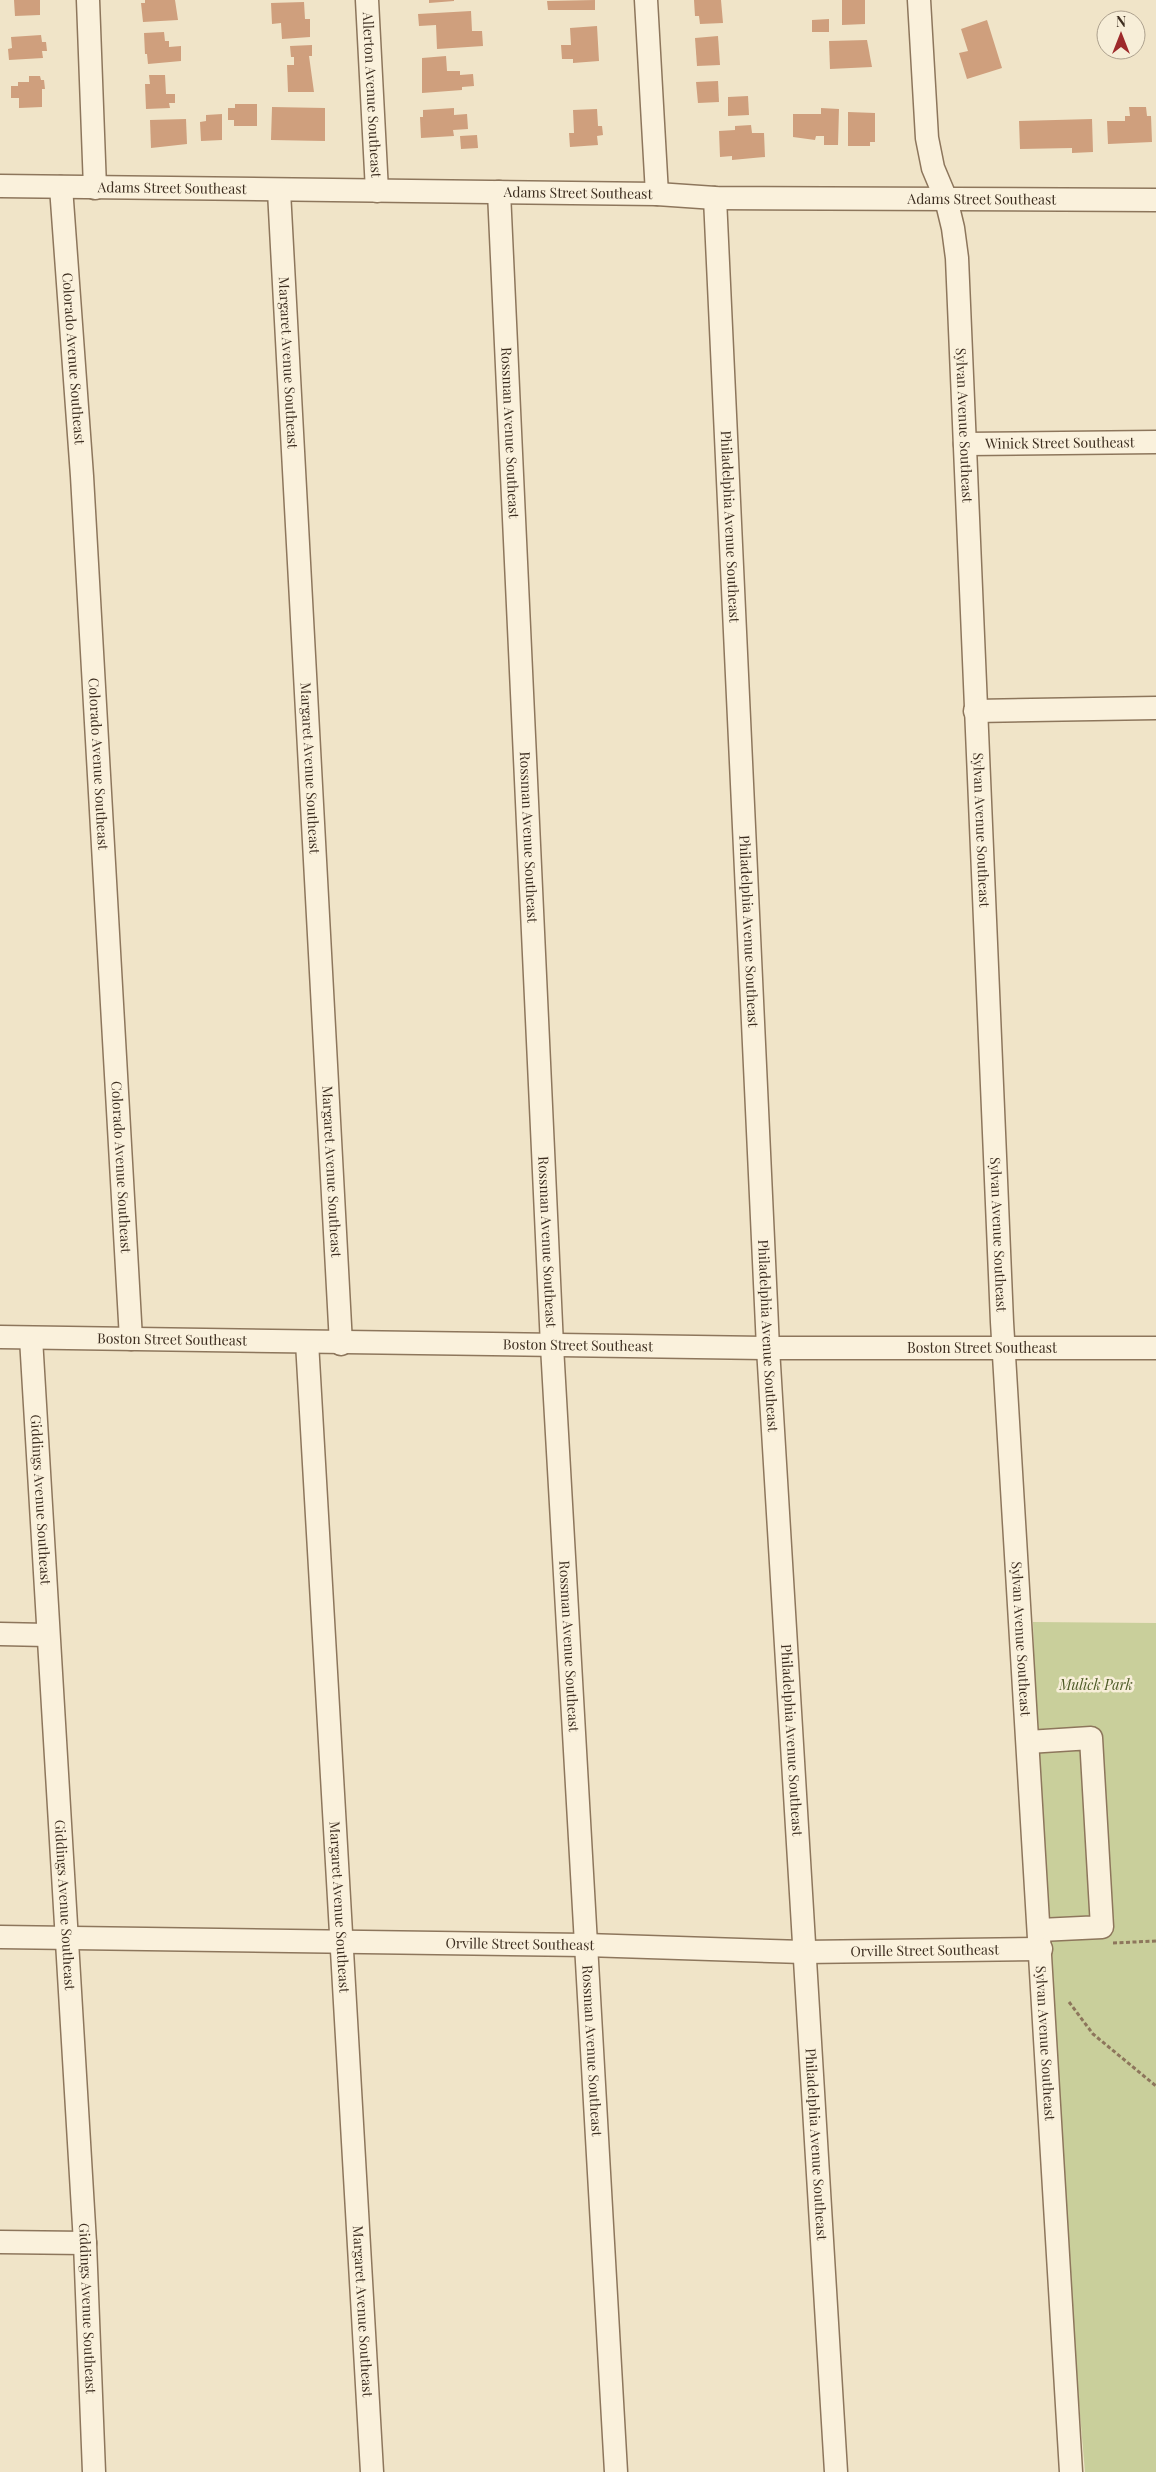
<svg xmlns="http://www.w3.org/2000/svg" width="1156" height="2472" viewBox="0 0 1156 2472" font-family="'Playfair Display',serif">
<rect width="100%" height="100%" fill="#f0e4c8"/>
<path fill="#c9cf9b" d="M 1033,1622 L 1156,1623 L 1156,2472 L 1085,2472 L 1042,1976 Z"/>
<g fill="#cf9f7d">
<path d="M 14,0 L 40,0 L 40,15 L 15,16 Z"/>
<path d="M 145,0 L 175,0 L 178,20 L 143,22 L 141,3 L 145,3 Z"/>
<path d="M 429,0 L 454,0 L 454,1 L 429,3 Z"/>
<path d="M 595,0 L 595,10 L 548,10 L 547,1 Z"/>
<path d="M 694,0 L 721,0 L 723,23 L 700,24 L 699,16 L 695,16 Z"/>
<path d="M 842,0 L 865,0 L 865,24 L 842,25 Z"/>
<path d="M 304,2 L 305,19 L 310,19 L 310,37 L 282,39 L 281,23 L 272,24 L 271,3 Z"/>
<path d="M 471,11 L 472,31 L 482,31 L 483,46 L 437,49 L 436,25 L 419,26 L 418,14 Z"/>
<path d="M 829,19 L 829,32 L 812,32 L 812,20 Z"/>
<path d="M 987,20 L 1002,68 L 967,79 L 959,53 L 968,51 L 961,29 Z"/>
<path d="M 597,26 L 599,61 L 573,63 L 573,59 L 562,59 L 561,45 L 571,45 L 570,28 Z"/>
<path d="M 164,32 L 165,41 L 169,41 L 169,47 L 181,46 L 181,61 L 148,64 L 147,54 L 145,54 L 144,33 Z"/>
<path d="M 41,35 L 42,42 L 46,42 L 47,51 L 42,51 L 43,58 L 9,60 L 8,49 L 12,48 L 11,37 Z"/>
<path d="M 718,36 L 720,65 L 697,66 L 695,38 Z"/>
<path d="M 867,40 L 872,67 L 830,69 L 829,41 Z"/>
<path d="M 312,45 L 312,56 L 309,56 L 314,92 L 288,92 L 287,65 L 294,65 L 294,57 L 291,57 L 290,46 Z"/>
<path d="M 446,56 L 447,71 L 460,71 L 460,75 L 473,74 L 474,86 L 462,87 L 462,90 L 422,93 L 422,58 Z"/>
<path d="M 149,75 L 165,75 L 166,94 L 175,94 L 175,103 L 169,103 L 170,108 L 146,109 L 145,84 L 150,84 Z"/>
<path d="M 29,76 L 40,76 L 41,80 L 44,80 L 45,89 L 42,89 L 42,107 L 19,108 L 19,98 L 11,98 L 11,86 L 18,86 L 18,82 L 29,82 Z"/>
<path d="M 718,81 L 719,102 L 698,103 L 696,82 Z"/>
<path d="M 748,96 L 749,115 L 728,116 L 728,97 Z"/>
<path d="M 235,104 L 257,104 L 257,126 L 234,126 L 234,120 L 228,120 L 228,108 L 235,108 Z"/>
<path d="M 272,107 L 325,108 L 325,141 L 271,140 Z"/>
<path d="M 1129,107 L 1146,107 L 1147,116 L 1151,116 L 1152,142 L 1108,144 L 1107,121 L 1125,121 L 1125,116 L 1130,116 Z"/>
<path d="M 454,108 L 454,115 L 467,114 L 468,129 L 453,130 L 454,136 L 421,138 L 420,117 L 423,117 L 423,110 Z"/>
<path d="M 821,108 L 839,109 L 838,145 L 824,145 L 824,136 L 816,136 L 815,140 L 793,137 L 793,114 L 821,114 Z"/>
<path d="M 597,109 L 598,126 L 602,126 L 603,135 L 597,136 L 598,145 L 570,147 L 569,133 L 574,133 L 573,110 Z"/>
<path d="M 848,112 L 875,113 L 875,142 L 870,142 L 870,146 L 848,146 Z"/>
<path d="M 222,114 L 222,140 L 201,141 L 200,122 L 206,121 L 206,115 Z"/>
<path d="M 186,119 L 187,144 L 151,148 L 150,120 Z"/>
<path d="M 1092,119 L 1093,152 L 1072,153 L 1072,148 L 1020,149 L 1019,121 Z"/>
<path d="M 751,125 L 752,133 L 764,133 L 765,157 L 732,160 L 732,156 L 720,157 L 719,131 L 735,130 L 735,126 Z"/>
<path d="M 477,135 L 478,148 L 461,149 L 460,136 Z"/>
</g>
<g fill="none" stroke-linecap="round" stroke-linejoin="round">
<g stroke="#8d765c" stroke-width="25">
<g id="minor">
<path d="M 88,0 L 95,188"/>
<path id="s1" d="M 367,0 L 377,191"/>
<path d="M 646,0 L 657,194"/>
<path id="s2" d="M 919,0 L 927,138 L 933,168 L 946,199 L 953,228 L 957,258 L 1002,1322 L 1071,2472"/>
<path id="s3" d="M 0,186 L 657,194 L 715,198 L 1156,200"/>
<path id="s4" d="M 61,187 L 82,476 L 131,1339"/>
<path id="s5" d="M 279,191 L 341,1344"/>
<path id="s6" d="M 499,192 L 552,1346 L 616,2472"/>
<path id="s7" d="M 715,198 L 768,1348 L 836,2472"/>
<path id="s8" d="M 965,444 L 1156,442"/>
<path d="M 975,711 L 1156,708"/>
<path id="s9" d="M 0,1337 L 768,1348 L 1156,1348"/>
<path id="s10" d="M 31,1338 L 85,2243 L 94,2472"/>
<path id="s11" d="M 307,1342 L 372,2472"/>
<path d="M 0,1634 L 47,1635"/>
<path d="M 1028,1742 L 1091,1738 L 1102,1927 L 1040,1930"/>
<path id="s12" d="M 0,1937 L 586,1945 L 803,1952 L 1041,1949"/>
<path d="M 0,2242 L 85,2243"/>
</g>
</g>
<g stroke="#8d765c" stroke-width="3" stroke-dasharray="4 2.5" stroke-linecap="butt">
<path d="M 1113,1943 L 1156,1941"/>
<path d="M 1069,2002 L 1093,2034 L 1156,2086"/>
</g>
<use href="#minor" stroke="#faf1dc" stroke-width="22"/>
</g>
<g text-anchor="middle" stroke-width="5" stroke-linejoin="round" paint-order="stroke">
<g font-size="14" fill="#3d2e20" stroke="#f7eed8">
<text dy="5" stroke="none"><textPath href="#s1" startOffset="95">Allerton Avenue Southeast</textPath></text>
<text dy="5" stroke="none"><textPath href="#s3" startOffset="172">Adams Street Southeast</textPath></text>
<text dy="5" stroke="none"><textPath href="#s3" startOffset="578">Adams Street Southeast</textPath></text>
<text dy="5" stroke="none"><textPath href="#s3" startOffset="982">Adams Street Southeast</textPath></text>
<text dy="5" stroke="none"><textPath href="#s4" startOffset="172">Colorado Avenue Southeast</textPath></text>
<text dy="5" stroke="none"><textPath href="#s5" startOffset="172">Margaret Avenue Southeast</textPath></text>
<text dy="5" stroke="none"><textPath href="#s2" startOffset="430">Sylvan Avenue Southeast</textPath></text>
<text dy="5" stroke="none"><textPath href="#s6" startOffset="241">Rossman Avenue Southeast</textPath></text>
<text dy="5" stroke="none"><textPath href="#s8" startOffset="95">Winick Street Southeast</textPath></text>
<text dy="5" stroke="none"><textPath href="#s7" startOffset="329">Philadelphia Avenue Southeast</textPath></text>
<text dy="5" stroke="none"><textPath href="#s4" startOffset="578">Colorado Avenue Southeast</textPath></text>
<text dy="5" stroke="none"><textPath href="#s5" startOffset="578">Margaret Avenue Southeast</textPath></text>
<text dy="5" stroke="none"><textPath href="#s2" startOffset="835">Sylvan Avenue Southeast</textPath></text>
<text dy="5" stroke="none"><textPath href="#s6" startOffset="646">Rossman Avenue Southeast</textPath></text>
<text dy="5" stroke="none"><textPath href="#s7" startOffset="734">Philadelphia Avenue Southeast</textPath></text>
<text dy="5" stroke="none"><textPath href="#s4" startOffset="982">Colorado Avenue Southeast</textPath></text>
<text dy="5" stroke="none"><textPath href="#s5" startOffset="982">Margaret Avenue Southeast</textPath></text>
<text dy="5" stroke="none"><textPath href="#s2" startOffset="1240">Sylvan Avenue Southeast</textPath></text>
<text dy="5" stroke="none"><textPath href="#s6" startOffset="1051">Rossman Avenue Southeast</textPath></text>
<text dy="5" stroke="none"><textPath href="#s7" startOffset="1139">Philadelphia Avenue Southeast</textPath></text>
<text dy="5" stroke="none"><textPath href="#s9" startOffset="172">Boston Street Southeast</textPath></text>
<text dy="5" stroke="none"><textPath href="#s9" startOffset="578">Boston Street Southeast</textPath></text>
<text dy="5" stroke="none"><textPath href="#s9" startOffset="982">Boston Street Southeast</textPath></text>
<text dy="5" stroke="none"><textPath href="#s10" startOffset="162">Giddings Avenue Southeast</textPath></text>
<text dy="5" stroke="none"><textPath href="#s2" startOffset="1645">Sylvan Avenue Southeast</textPath></text>
<text dy="5" stroke="none"><textPath href="#s6" startOffset="1456">Rossman Avenue Southeast</textPath></text>
<text dy="5" stroke="none"><textPath href="#s7" startOffset="1544">Philadelphia Avenue Southeast</textPath></text>
<text dy="5" stroke="none"><textPath href="#s10" startOffset="568">Giddings Avenue Southeast</textPath></text>
<text dy="5" stroke="none"><textPath href="#s11" startOffset="566">Margaret Avenue Southeast</textPath></text>
<text dy="5" stroke="none"><textPath href="#s12" startOffset="520">Orville Street Southeast</textPath></text>
<text dy="5" stroke="none"><textPath href="#s12" startOffset="925">Orville Street Southeast</textPath></text>
<text dy="5" stroke="none"><textPath href="#s2" startOffset="2050">Sylvan Avenue Southeast</textPath></text>
<text dy="5" stroke="none"><textPath href="#s6" startOffset="1861">Rossman Avenue Southeast</textPath></text>
<text dy="5" stroke="none"><textPath href="#s7" startOffset="1949">Philadelphia Avenue Southeast</textPath></text>
<text dy="5" stroke="none"><textPath href="#s10" startOffset="972">Giddings Avenue Southeast</textPath></text>
<text dy="5" stroke="none"><textPath href="#s11" startOffset="971">Margaret Avenue Southeast</textPath></text>
</g>
<g font-size="14" font-style="italic" fill="#4d5a26" stroke="#f7eed8">
<text x="1096" y="1690">Mulick Park</text>
</g>
</g>
<g transform="translate(1121 35)"><circle r="24" fill="#f7eed8" stroke="#ada18e"/>
<path d="M0-4L9 19L0 12L-9 19Z" fill="#9e2a2b"/>
<text y="-8" font-size="14" font-weight="bold" text-anchor="middle" fill="#3d2e20">N</text>
</g>
</svg>
